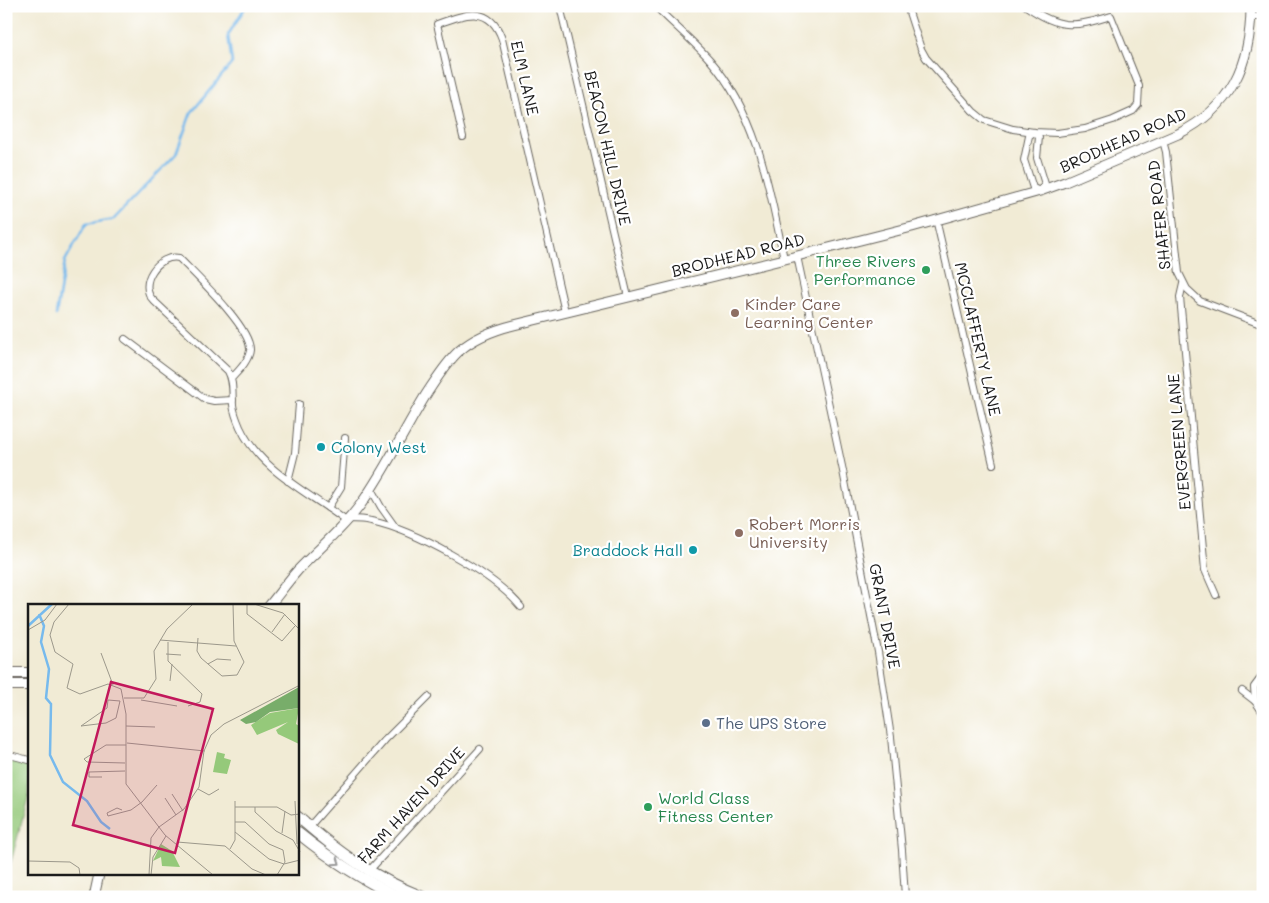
<svg xmlns="http://www.w3.org/2000/svg" width="1269" height="903" viewBox="0 0 1269 903" font-family="Mali,sans-serif">
<rect width="100%" height="100%" fill="#fff"/>
<filter id="ink" filterUnits="userSpaceOnUse"><feTurbulence type="fractalNoise" baseFrequency=".02" numOctaves="2"/><feDisplacementMap in="SourceGraphic" scale="10" xChannelSelector="R" yChannelSelector="G"/><feConvolveMatrix kernelMatrix="1 2 1 2 8 2 1 2 1" color-interpolation-filters="sRGB"/></filter>
<filter id="wash" filterUnits="userSpaceOnUse"><feTurbulence type="fractalNoise" baseFrequency=".0096" numOctaves="4" result="noise"/><feDisplacementMap in="SourceGraphic" scale="20" xChannelSelector="R" yChannelSelector="G"/><feGaussianBlur stdDeviation="1.12" result="paint"/><feColorMatrix in="noise" values="0 0 0 0 0 0 0 0 0 0 0 0 0 0 0 0 0 1.4 0 .05"/><feComposite in="paint" operator="in"/></filter>
<g filter="url(#wash)">
<rect width="100%" height="100%" fill="#f1ebd5"/>
<path fill="#95c97a" stroke="#58724b" d="M 6,760 L 29,766 L 29,794 L 8,873 L 6,875 Z"/>
<g fill="none" stroke-linecap="round" stroke-linejoin="round">
<path stroke="#77baed" stroke-width="2.5" d="M 56,315 L 65,261 L 86,224 L 114,219 L 176,154 L 191,113 L 232,63 L 228,35 L 246,6"/>
</g>
</g>
<g filter="url(#ink)">
<g fill="none" stroke-linecap="round" stroke-linejoin="round">
<g stroke="#67645d" stroke-width="8">
<g id="minor">
<path d="M 560,6 L 628,297"/>
<path d="M 655,6 C 673,24 693,41 710,60 C 758,115 770,190 784,259"/>
<path d="M 907,6 L 921,49 L 926,58 L 973,111 L 984,120 L 1013,129 L 1034,132 L 1057,133 L 1085,129 L 1113,120 L 1133,111 L 1138,105 L 1139,86 L 1111,16 C 1073,28 1059,29 1026,6"/>
<path d="M 1251,17 L 1263,17"/>
<path d="M 1034,132 L 1039,137 L 1037,158 L 1045,184 L 1040,191 L 1033,188 L 1024,160 L 1029,136 Z"/>
<path d="M 463,137 L 437,24 C 465,14 490,4 502,39 L 565,312"/>
<path d="M 1163,141 L 1166,152 L 1179,273 L 1187,289 L 1200,301 L 1263,325"/>
<path d="M 936,219 L 993,464"/>
<path d="M 797,256 L 843,471 L 878,652 L 891,737 L 902,850 L 905,897"/>
<path d="M 1183,284 L 1180,297 L 1205,570 L 1216,595"/>
<path d="M 125,339 L 205,399 L 214,401 L 233,400"/>
<path d="M 231,379 C 238,371 249,361 250,350 C 251,327 195,275 179,258 C 159,253 137,284 153,300 L 228,371 C 234,382 232,393 233,405 C 234,412 237,420 240,427 C 260,471 310,493 346,521"/>
<path d="M 288,481 L 295,453 L 299,404"/>
<path d="M 371,489 L 381,507 L 396,528"/>
<path d="M 328,508 L 341,487 L 345,438"/>
<path d="M 348,519 C 356,519 364,519 371,521 C 414,530 493,573 521,607"/>
<path d="M 1242,691 L 1255,701 L 1263,713"/>
<path d="M 1255,701 L 1254,687 L 1263,675"/>
<path d="M 6,754 L 29,760"/>
<path d="M 309,827 L 385,740 L 428,697"/>
<path d="M 368,872 L 480,749"/>
</g>
</g>
<g stroke="#67645d" stroke-width="11">
<g id="secondary">
<path d="M 269,606 C 279,594 288,581 298,570 C 319,548 343,529 361,504 C 386,469 404,430 427,393 C 437,378 446,363 459,351 C 475,337 494,330 514,325 L 797,256 L 912,227 L 1040,191 L 1065,182 L 1178,134 C 1231,108 1251,64 1251,6"/>
<path d="M 94,897 L 99,874"/>
</g>
</g>
<g stroke="#67645d" stroke-width="12">
<g id="primary">
<path d="M 6,673 L 29,673"/>
<path d="M 6,685 L 29,685"/>
<path d="M 298,817 C 338,852 372,877 423,897"/>
<path d="M 298,833 C 329,858 362,880 399,897"/>
</g>
</g>
<use href="#minor" stroke="#fff" stroke-width="6"/>
<use href="#secondary" stroke="#fff" stroke-width="9"/>
<use href="#primary" stroke="#fff" stroke-width="10"/>
</g>
<defs><path id="oneway-chevron" d="M-2-3.5L2.5 0L-2 3.5" fill="none" stroke-width="1.6" stroke-linecap="round" stroke-linejoin="round" transform="scale(1.25)"/></defs>
<use stroke="#999" href="#oneway-chevron" transform="translate(337 862) rotate(34)"/>
</g>
<g fill="#2e9e5b" stroke="#fff" stroke-width="2">
<circle cx="926" cy="270" r="5"/>
<circle cx="648" cy="807" r="5"/>
</g>
<g fill="#8d6e63" stroke="#fff" stroke-width="2">
<circle cx="735" cy="313" r="5"/>
<circle cx="739" cy="533" r="5"/>
</g>
<g fill="#0f9aa8" stroke="#fff" stroke-width="2">
<circle cx="321" cy="447" r="5"/>
<circle cx="693" cy="550" r="5"/>
</g>
<circle fill="#5c6f8a" stroke="#fff" stroke-width="2" cx="706" cy="723" r="5"/>
<g text-anchor="middle" stroke-width="4.5" stroke-linejoin="round" paint-order="stroke">
<g font-size="16" fill="#1c1c1c" stroke="#fff">
<text transform="translate(525 78) rotate(77)" y="6">ELM LANE</text>
<text transform="translate(1123 140) rotate(-24)" y="6">BRODHEAD ROAD</text>
<text transform="translate(608 148) rotate(77)" y="6">BEACON HILL DRIVE</text>
<text transform="translate(1159 215) rotate(-96)" y="6">SHAFER ROAD</text>
<text transform="translate(738 255) rotate(-14)" y="6">BRODHEAD ROAD</text>
<text transform="translate(978 339) rotate(77)" y="6">MCCLAFFERTY LANE</text>
<text transform="translate(1179 442) rotate(-95)" y="6">EVERGREEN LANE</text>
<text transform="translate(885 616) rotate(79)" y="6">GRANT DRIVE</text>
<text transform="translate(411 805) rotate(-48)" y="6">FARM HAVEN DRIVE</text>
</g>
<g font-size="16" fill="#27864d" stroke="#fff" text-anchor="end">
<text x="916" y="267">Three Rivers<tspan x="916" dy="18">Performance</tspan></text>
<text x="658" y="804" text-anchor="start">World Class<tspan x="658" dy="18">Fitness Center</tspan></text>
</g>
<g font-size="16" fill="#785e54" stroke="#fff" text-anchor="start">
<text x="745" y="310">Kinder Care<tspan x="745" dy="18">Learning Center</tspan></text>
<text x="749" y="530">Robert Morris<tspan x="749" dy="18">University</tspan></text>
</g>
<g font-size="16" fill="#0d838f" stroke="#fff" text-anchor="start">
<text x="331" y="453">Colony West</text>
<text x="683" y="556" text-anchor="end">Braddock Hall</text>
</g>
<g font-size="16" fill="#4e5e75" stroke="#fff" text-anchor="start">
<text x="716" y="729">The UPS Store</text>
</g>
</g>
<g transform="translate(28 604)">
<rect width="271" height="271" fill="#f1ebd5"/>
<path d="M 271,104 L 268,120 L 271,122 L 271,140 L 250,130 L 248,126 L 260,118 L 229,131 L 223,121 L 242,109 ZM 189,148 L 197,150 L 196,154 L 203,156 L 199,170 L 185,168 ZM 133,240 L 144,247 L 152,263 L 134,262 L 133,253 L 125,257 Z" fill="#95c97a"/>
<path d="M 271,83 L 271,104 L 242,108 L 228,118 L 218,120 L 212,116 Z" fill="#78ad6a"/>
<path fill="none" stroke="#77baed" stroke-width="2.5" d="M 11,10 L 16,22 L 13,38 L 21,65 L 18,94 L 23,100 L 22,151 L 35,178 L 59,197 L 73,218 L 82,225M 0,22 L 24,0"/>
<path fill="none" stroke="#9c988b" stroke-width="1" d="M 41,0 L 26,18 L 22,31 L 27,48 L 45,60 L 39,84 L 52,90 L 80,80 L 93,85 L 98,110 L 98,180 L 137,231 L 185,271M 219,0 L 219,10 L 254,37 L 267,22M 226,0 L 255,9 L 272,26M 0,26 L 17,16 L 29,0M 244,28 L 257,10M 170,34 L 169,47 L 173,54 L 194,72 L 209,71 L 216,58 L 206,37 L 205,0M 132,36 L 208,42M 140,38 L 140,57 L 174,90 L 172,98 L 160,102M 73,49 L 85,81M 138,50 L 153,51M 180,60 L 189,55 L 203,56M 142,77 L 144,60M 96,94 L 116,94 L 128,75 L 126,47 L 139,25 L 165,0M 80,96 L 92,97 L 88,114 L 78,119 L 53,122 L 79,104 ZM 113,96 L 149,102M 98,122 L 127,123M 99,139 L 177,147M 97,159 L 59,158 L 56,155 L 78,141 L 98,141M 74,173 L 61,173 L 61,168 L 97,167M 170,185 L 181,191 L 191,185M 144,190 L 155,207M 137,194 L 148,211M 267,197 L 269,240M 114,198 L 129,181M 207,203 L 249,203 L 263,211 L 272,210M 227,203 L 227,208 L 248,227 L 265,236 L 272,248M 80,212 L 103,206 L 114,198M 80,212 L 79,209 L 89,204 L 94,206M 207,218 L 217,218 L 241,240 L 255,246 L 257,258 L 249,271M 207,228 L 241,255 L 256,260 L 272,256M 254,229 L 257,207M 149,238 L 197,242 L 224,265 L 238,271M 202,245 L 207,236 L 207,197M 0,257 L 42,258 L 51,264 L 52,271M 121,271 L 123,234 L 131,223 L 156,205 L 171,183 L 176,147 L 183,131 L 196,120 L 272,81M 123,271 L 125,253 L 138,232"/>
<path fill="#c2185b" fill-opacity="0.15" stroke="#c2185b" stroke-width="2.5" d="M 83,78 L 185,105 L 147,249 L 45,221 Z"/>
<rect width="271" height="271" fill="none" stroke="#1c1c1c" stroke-width="2.5"/>
</g>
<rect width="1269" height="903" fill="none" stroke="#fff" stroke-width="25"/>
</svg>
